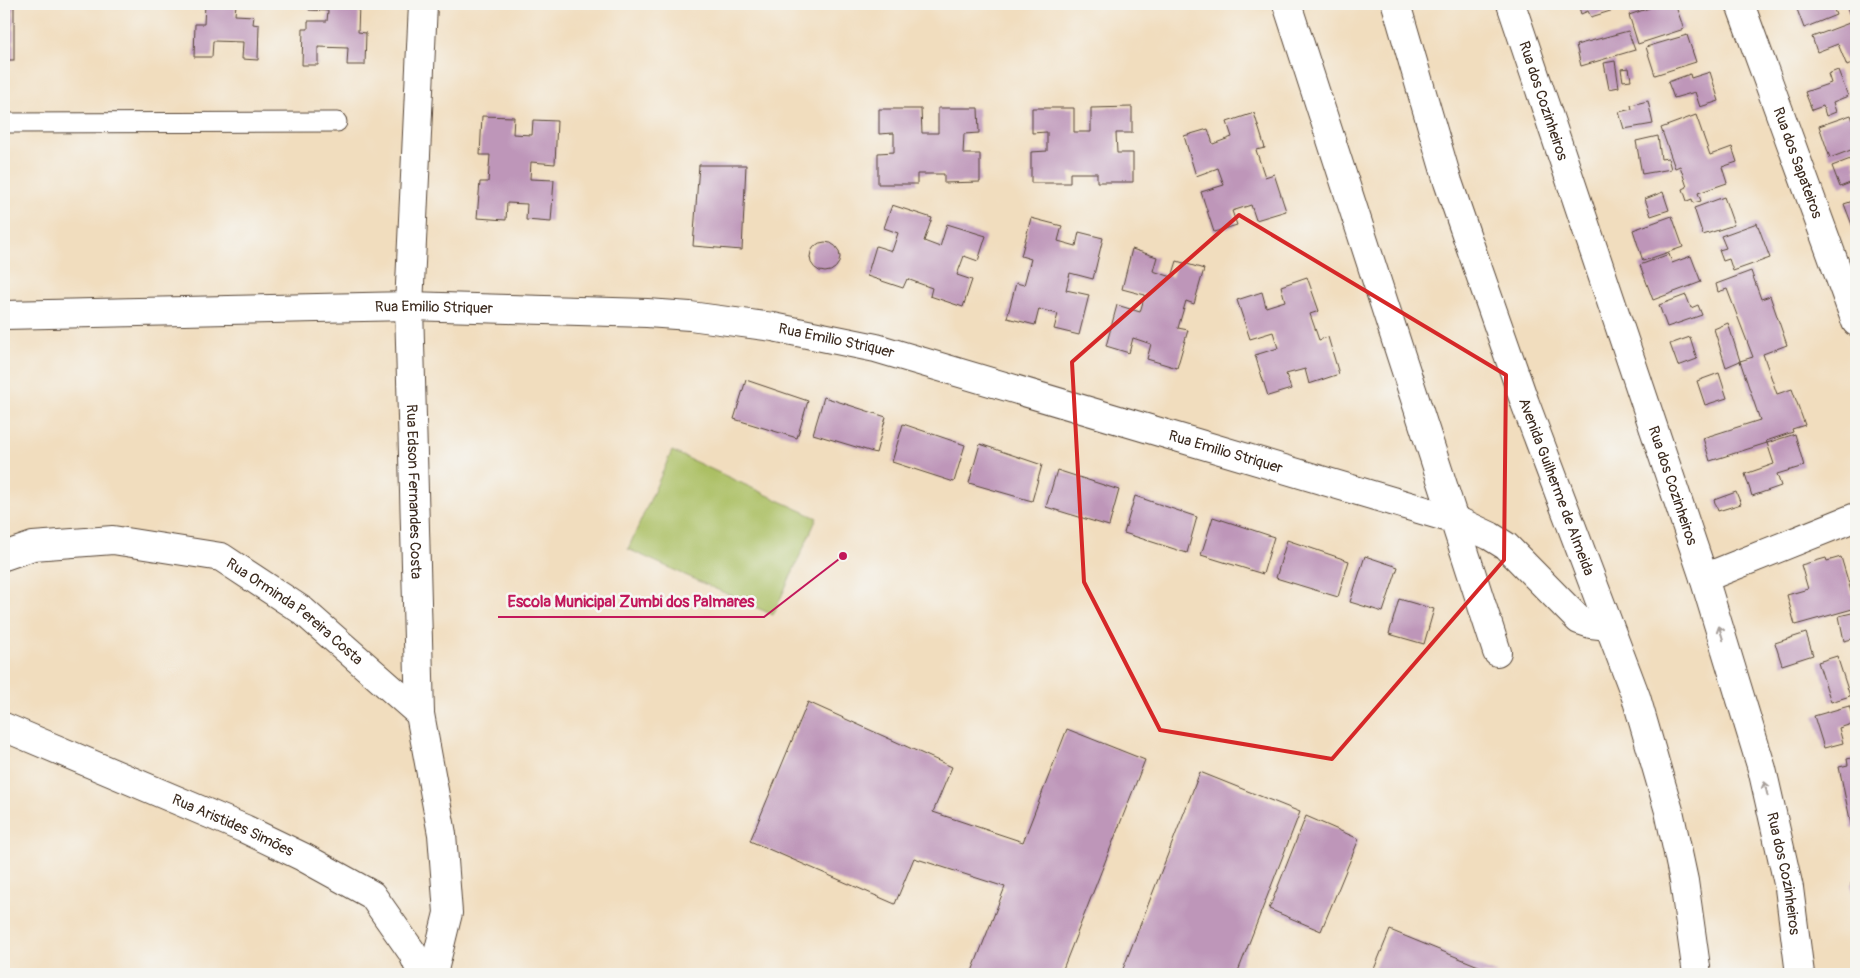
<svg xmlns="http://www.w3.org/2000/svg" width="1860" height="978" viewBox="0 0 1860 978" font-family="Pangolin,sans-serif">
<rect width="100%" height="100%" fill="#f6f6f2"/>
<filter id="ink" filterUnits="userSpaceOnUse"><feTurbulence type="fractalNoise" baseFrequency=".02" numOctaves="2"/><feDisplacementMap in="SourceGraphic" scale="10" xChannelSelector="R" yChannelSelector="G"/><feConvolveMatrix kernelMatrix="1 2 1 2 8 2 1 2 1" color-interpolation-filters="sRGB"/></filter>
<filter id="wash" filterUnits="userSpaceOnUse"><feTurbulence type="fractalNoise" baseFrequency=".0096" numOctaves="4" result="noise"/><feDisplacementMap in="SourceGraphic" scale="20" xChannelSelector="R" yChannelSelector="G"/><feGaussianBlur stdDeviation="1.12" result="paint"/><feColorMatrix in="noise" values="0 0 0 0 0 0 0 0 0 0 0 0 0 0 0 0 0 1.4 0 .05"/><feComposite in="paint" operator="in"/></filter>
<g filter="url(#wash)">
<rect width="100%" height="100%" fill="#f1ddbe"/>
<path fill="#abbf63" stroke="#737440" d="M 672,451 L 817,518 L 773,615 L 628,549 Z"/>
<g id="blocks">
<g fill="#be96b9">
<rect x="4" y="4" width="10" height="56"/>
<path d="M 205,4 L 236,4 L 235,15 L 254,16 L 253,24 L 259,25 L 258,60 L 242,59 L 243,42 L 213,41 L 212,57 L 194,57 L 195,24 L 204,24 Z"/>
<path d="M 309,4 L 359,4 L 358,32 L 366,33 L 365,65 L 347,65 L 348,48 L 318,47 L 318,65 L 302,65 L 303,29 L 308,29 L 308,21 L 327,21 L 328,11 L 309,10 Z"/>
<path d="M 1578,4 L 1619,4 L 1620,8 L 1591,17 L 1588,11 L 1581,14 Z"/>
<path d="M 1650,4 L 1675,4 L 1684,29 L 1638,44 L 1629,15 L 1652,7 Z"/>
<path d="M 1795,4 L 1832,4 L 1836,15 L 1804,28 Z"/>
<path d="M 1846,4 L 1856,4 L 1856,62 L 1847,66 L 1838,44 L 1817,52 L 1812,37 L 1852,22 Z"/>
<path d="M 1628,31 L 1635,50 L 1581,66 L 1576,45 Z"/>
<path d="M 1687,35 L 1696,62 L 1655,75 L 1646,47 Z"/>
<path d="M 1615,61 L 1619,87 L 1609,89 L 1604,63 Z"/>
<path d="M 1629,68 L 1631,80 L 1623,81 L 1621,69 Z"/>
<path d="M 1838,70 L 1848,96 L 1833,102 L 1836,112 L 1826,116 L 1823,106 L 1812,110 L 1805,92 L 1831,83 L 1828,74 Z"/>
<path d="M 1710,72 L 1719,101 L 1700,107 L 1695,92 L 1674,98 L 1668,82 L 1690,74 L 1691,78 Z"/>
<path d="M 1648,101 L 1653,124 L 1624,129 L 1619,112 L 1632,109 L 1631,105 Z"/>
<path d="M 1132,107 L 1132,133 L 1116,133 L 1117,153 L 1133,153 L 1133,182 L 1097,182 L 1097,173 L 1070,173 L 1070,183 L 1031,183 L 1031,152 L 1047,151 L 1047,132 L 1032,133 L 1032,108 L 1074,108 L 1074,132 L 1091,132 L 1091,108 Z"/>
<path d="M 938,108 L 978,108 L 979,133 L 964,134 L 963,154 L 980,154 L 980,182 L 944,183 L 944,174 L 917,174 L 917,184 L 878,184 L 878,153 L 894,152 L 894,133 L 879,134 L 879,109 L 921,109 L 922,133 L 938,133 Z"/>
<path d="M 1254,113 L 1265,148 L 1256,150 L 1265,177 L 1274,174 L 1286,211 L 1256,220 L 1251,205 L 1232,211 L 1237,225 L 1214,232 L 1201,192 L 1224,185 L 1218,168 L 1196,176 L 1184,136 L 1208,129 L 1213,144 L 1232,137 L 1227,122 Z"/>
<path d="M 1696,115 L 1710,155 L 1732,147 L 1737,162 L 1722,167 L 1727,183 L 1698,193 L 1701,201 L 1693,203 L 1692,199 L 1687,201 L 1683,189 L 1687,187 L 1680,166 L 1675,168 L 1661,128 Z"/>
<path d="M 1851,115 L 1856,129 L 1856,148 L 1830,158 L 1819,126 Z"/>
<path d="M 482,116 L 514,117 L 513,134 L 532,135 L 533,120 L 557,121 L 555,164 L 531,162 L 530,179 L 554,180 L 551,222 L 526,220 L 527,204 L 507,203 L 506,220 L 477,218 L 480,182 L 488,182 L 490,155 L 480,155 Z"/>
<path d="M 1658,136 L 1661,159 L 1668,158 L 1671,169 L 1642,174 L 1636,141 Z"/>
<path d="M 1853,158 L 1856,167 L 1856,186 L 1852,189 L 1850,183 L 1840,187 L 1832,166 Z"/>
<path d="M 699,165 L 746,165 L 742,250 L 693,246 Z"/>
<path d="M 1663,192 L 1669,210 L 1651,216 L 1645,199 Z"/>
<path d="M 1724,197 L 1734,225 L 1703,235 L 1694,208 Z"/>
<path d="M 1856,200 L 1856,230 L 1854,230 L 1844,204 Z"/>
<path d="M 892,205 L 932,218 L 924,241 L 940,247 L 947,224 L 986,236 L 978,261 L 964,256 L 957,275 L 972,280 L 963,307 L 930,296 L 932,288 L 907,279 L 903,288 L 867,276 L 876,246 L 892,251 L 898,233 L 884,228 Z"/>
<path d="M 1672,216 L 1683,247 L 1643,261 L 1633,230 Z"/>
<path d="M 1031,218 L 1062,226 L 1058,241 L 1076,246 L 1079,232 L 1103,238 L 1093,279 L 1070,273 L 1066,290 L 1089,295 L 1079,335 L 1054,329 L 1058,314 L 1039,309 L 1035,325 L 1007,318 L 1016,283 L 1024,285 L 1031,259 L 1021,256 Z"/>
<path d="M 1757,223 L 1770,258 L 1733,271 L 1729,259 L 1723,261 L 1719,250 L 1726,248 L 1721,236 Z"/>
<circle cx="825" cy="257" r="15"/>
<path d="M 1132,249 L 1157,257 L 1153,271 L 1172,277 L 1177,261 L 1204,269 L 1194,304 L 1186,301 L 1178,328 L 1188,330 L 1177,368 L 1147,359 L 1151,344 L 1133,338 L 1129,353 L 1106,346 L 1117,305 L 1140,312 L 1145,295 L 1122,289 Z"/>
<path d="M 1669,254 L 1672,263 L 1691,256 L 1701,282 L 1653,300 L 1640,265 Z"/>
<path d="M 1751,271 L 1761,299 L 1770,296 L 1787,345 L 1763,354 L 1777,394 L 1792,389 L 1805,425 L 1792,429 L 1793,432 L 1766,441 L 1767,443 L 1710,461 L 1703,438 L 1760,420 L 1740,361 L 1726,367 L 1714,329 L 1728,323 L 1740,361 L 1753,357 L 1727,289 L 1718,292 L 1716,284 Z"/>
<path d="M 1307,277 L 1319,311 L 1310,314 L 1319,340 L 1328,337 L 1339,374 L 1309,384 L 1305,369 L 1286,374 L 1291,389 L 1268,396 L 1255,355 L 1278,348 L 1273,332 L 1250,339 L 1237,300 L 1262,292 L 1266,307 L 1285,301 L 1281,286 Z"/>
<path d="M 1686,295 L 1691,308 L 1698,305 L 1702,315 L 1667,327 L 1659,305 Z"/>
<path d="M 1690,337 L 1697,359 L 1678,366 L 1670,344 Z"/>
<path d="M 1719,373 L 1727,398 L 1705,405 L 1697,381 Z"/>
<path d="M 746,380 L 808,401 L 797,438 L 734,419 Z"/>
<path d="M 824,397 L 886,417 L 876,453 L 813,434 Z"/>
<path d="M 903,424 L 965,445 L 954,482 L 892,462 Z"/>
<path d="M 1795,434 L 1804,466 L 1777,474 L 1781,486 L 1752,496 L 1745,474 L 1774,464 L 1767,443 Z"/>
<path d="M 980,444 L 1042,465 L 1032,501 L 969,483 Z"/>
<path d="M 1057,470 L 1119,490 L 1109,526 L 1046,507 Z"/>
<path d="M 1736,492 L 1741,504 L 1718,511 L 1714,500 Z"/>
<path d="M 1135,496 L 1197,517 L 1187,553 L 1124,533 Z"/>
<path d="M 1213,517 L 1274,537 L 1263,574 L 1201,555 Z"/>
<path d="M 1287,540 L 1349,561 L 1338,597 L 1276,578 Z"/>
<path d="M 1365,556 L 1398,567 L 1383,612 L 1350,602 Z"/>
<path d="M 1841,557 L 1856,608 L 1795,625 L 1787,595 L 1808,589 L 1801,565 L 1826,558 L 1827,561 Z"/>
<path d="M 1399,599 L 1434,609 L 1424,644 L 1389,634 Z"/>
<path d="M 1856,612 L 1856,638 L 1844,641 L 1839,616 Z"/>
<path d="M 1806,633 L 1813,655 L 1782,665 L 1775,643 Z"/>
<path d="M 1837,656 L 1850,696 L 1831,702 L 1818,662 Z"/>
<path d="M 808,702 L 952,767 L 933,812 L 1023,842 L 1067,729 L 1145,760 L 1061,974 L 971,974 L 1005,887 L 914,858 L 895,904 L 750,841 Z"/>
<path d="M 1849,706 L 1855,723 L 1839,728 L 1843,743 L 1824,748 L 1814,716 Z"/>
<path d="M 1856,757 L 1856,828 L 1852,829 L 1839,767 L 1848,765 L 1847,759 Z"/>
<path d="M 1200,772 L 1300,812 L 1237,974 L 1121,974 Z"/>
<path d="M 1306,816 L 1359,839 L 1321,931 L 1269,909 Z"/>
<path d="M 1851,883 L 1856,883 L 1856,905 L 1853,905 Z"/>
<path d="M 1390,930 L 1498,974 L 1372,974 Z"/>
</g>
</g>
</g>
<g filter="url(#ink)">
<use href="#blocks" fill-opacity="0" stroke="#564536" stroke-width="1"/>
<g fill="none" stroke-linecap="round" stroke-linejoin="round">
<g stroke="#564536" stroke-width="21">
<path id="lane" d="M 4,123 L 337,122"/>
</g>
<g stroke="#564536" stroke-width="30">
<g id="street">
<path id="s1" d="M 423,4 L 409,306 L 420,714 L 442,834 L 448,913 L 433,974"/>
<path d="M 1287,4 L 1497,652"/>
<path id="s2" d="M 1740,4 L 1856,322"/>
<path id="s3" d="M 4,315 L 409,306 L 647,313 L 690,316 L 773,327 L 876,348 L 1456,520 L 1490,536 L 1506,546 L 1579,620 L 1591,624 L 1609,626"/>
<path id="s4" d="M 4,556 L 33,546 L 113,540 L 221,557 L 303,611 L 420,714"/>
<path d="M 1704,578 L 1856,517"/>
<path id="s5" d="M 4,727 L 245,829 L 303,857 L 372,895 L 412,952 L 422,974"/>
</g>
</g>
<g stroke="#564536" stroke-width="30">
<g id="secondary">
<path id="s6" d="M 1396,4 L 1448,182 L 1468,240 L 1525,403 L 1636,697 L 1669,811 L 1684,881 L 1697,974"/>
<path id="s7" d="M 1511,4 L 1704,578 L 1762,769 L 1789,888 L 1800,974"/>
</g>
</g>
<use href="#lane" stroke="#fff" stroke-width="19"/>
<use href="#street" stroke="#fff" stroke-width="28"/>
<use href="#secondary" stroke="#fff" stroke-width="28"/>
</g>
<defs><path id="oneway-shaft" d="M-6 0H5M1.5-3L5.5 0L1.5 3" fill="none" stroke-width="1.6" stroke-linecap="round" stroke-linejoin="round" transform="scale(1.25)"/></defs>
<g stroke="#a79f9a">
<use href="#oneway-shaft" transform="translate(1721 633) rotate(-107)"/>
<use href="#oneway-shaft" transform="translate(1766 789) rotate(-103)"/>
</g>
</g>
<path fill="none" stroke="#d62828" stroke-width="4" stroke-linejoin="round" d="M 1239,215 L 1506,375 L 1504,560 L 1332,759 L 1160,730 L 1084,582 L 1072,362 Z"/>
<g text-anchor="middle" stroke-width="5" stroke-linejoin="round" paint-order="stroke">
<g font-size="15" fill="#3b2a1e" stroke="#f6f6f2">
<text dy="5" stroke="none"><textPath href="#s7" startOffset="102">Rua dos Cozinheiros</textPath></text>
<text dy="5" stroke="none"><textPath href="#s2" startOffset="169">Rua dos Sapateiros</textPath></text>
<text dy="5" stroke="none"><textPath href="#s3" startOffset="430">Rua Emilio Striquer</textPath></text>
<text dy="5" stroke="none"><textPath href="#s3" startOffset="835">Rua Emilio Striquer</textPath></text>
<text dy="5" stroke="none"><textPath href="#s3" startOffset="1240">Rua Emilio Striquer</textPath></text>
<text dy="5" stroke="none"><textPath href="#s7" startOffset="508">Rua dos Cozinheiros</textPath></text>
<text dy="5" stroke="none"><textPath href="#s6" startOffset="509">Avenida Guilherme de Almeida</textPath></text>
<text dy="5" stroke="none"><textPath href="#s1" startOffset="488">Rua Edson Fernandes Costa</textPath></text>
<text dy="5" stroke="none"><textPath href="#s4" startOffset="312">Rua Orminda Pereira Costa</textPath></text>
<text dy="5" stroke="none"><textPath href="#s5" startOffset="249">Rua Aristides Simões</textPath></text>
<text dy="5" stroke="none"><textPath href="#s7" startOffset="912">Rua dos Cozinheiros</textPath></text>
</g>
</g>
<path fill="none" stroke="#c2185b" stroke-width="2" d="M843 556L764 617H498"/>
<circle fill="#c2185b" stroke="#f6f6f2" stroke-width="2" cx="843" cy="556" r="5"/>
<g font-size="16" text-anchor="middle" font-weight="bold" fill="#c2185b" stroke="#f6f6f2" stroke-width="5" stroke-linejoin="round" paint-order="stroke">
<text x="631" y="607">Escola Municipal Zumbi dos Palmares</text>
</g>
<rect width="1860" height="978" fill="none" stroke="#f6f6f2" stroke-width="20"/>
</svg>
